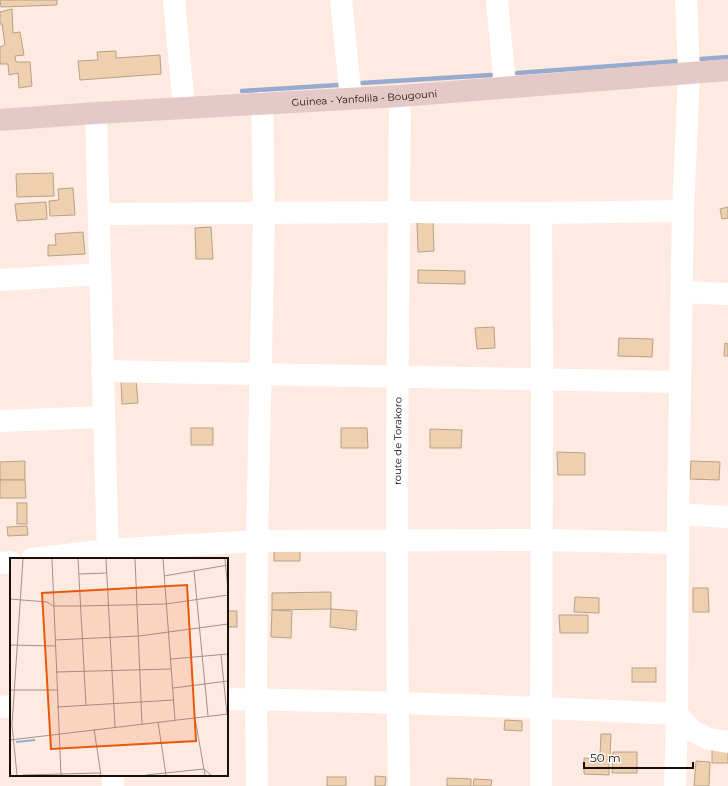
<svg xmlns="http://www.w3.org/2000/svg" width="728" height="786" viewBox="0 0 728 786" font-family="Montserrat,sans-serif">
<rect width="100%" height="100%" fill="#feeae1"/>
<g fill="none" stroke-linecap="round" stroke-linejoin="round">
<g stroke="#97abcf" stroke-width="4.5">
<path d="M 701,59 L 728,57"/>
<path d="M 517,73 L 680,61"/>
<path d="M 362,83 L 491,75"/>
<path d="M 242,91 L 338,85"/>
</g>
</g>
<g fill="#eed0ae" stroke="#b6a189">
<path d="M 0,0 L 57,0 L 57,5 L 1,7 Z"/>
<path d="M 12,9 L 13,33 L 20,32 L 24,55 L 15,56 L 16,62 L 30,62 L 32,86 L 19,88 L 18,73 L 9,75 L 8,64 L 0,64 L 0,47 L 5,45 L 2,24 L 0,24 L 0,12 Z"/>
<path d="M 116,51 L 116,58 L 160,55 L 161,74 L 80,80 L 78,61 L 98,60 L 97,52 Z"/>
<path d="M 53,173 L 54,196 L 17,197 L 16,174 Z"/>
<path d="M 73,188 L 75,215 L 50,216 L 49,201 L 59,200 L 58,189 Z"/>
<path d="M 46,202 L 47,219 L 17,221 L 15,204 Z"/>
<path d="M 728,207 L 728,218 L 722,219 L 720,209 Z"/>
<path d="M 433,222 L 434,251 L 418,252 L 417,223 Z"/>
<path d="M 211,227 L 213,259 L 196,259 L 195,228 Z"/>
<path d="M 83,232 L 85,254 L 48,256 L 48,245 L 56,245 L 55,234 Z"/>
<path d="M 418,270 L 465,271 L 465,284 L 418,283 Z"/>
<path d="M 494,327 L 495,348 L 477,349 L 475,328 Z"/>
<path d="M 619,338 L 653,339 L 652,357 L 618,356 Z"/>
<path d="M 725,343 L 728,344 L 728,356 L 724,356 Z"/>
<path d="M 136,380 L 138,403 L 122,404 L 121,381 Z"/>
<rect x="191" y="428" width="22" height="17"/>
<path d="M 341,428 L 367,428 L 368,448 L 341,448 Z"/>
<path d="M 430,429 L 462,430 L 461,448 L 430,448 Z"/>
<path d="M 557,452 L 585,453 L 585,475 L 558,475 Z"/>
<path d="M 25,461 L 25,480 L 0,480 L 0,462 Z"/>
<path d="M 691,461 L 720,462 L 719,480 L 690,479 Z"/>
<path d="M 0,480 L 25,480 L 26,498 L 0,498 Z"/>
<rect x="17" y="503" width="10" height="21"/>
<path d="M 27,526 L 28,535 L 8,536 L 7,527 Z"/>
<path d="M 274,543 L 300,544 L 300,561 L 274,561 Z"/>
<path d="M 693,588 L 708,588 L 709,612 L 693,612 Z"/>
<path d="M 331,592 L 331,609 L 272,610 L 272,593 Z"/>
<path d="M 575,597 L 599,598 L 599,613 L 574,612 Z"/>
<path d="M 331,609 L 357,611 L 356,630 L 330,627 Z"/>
<path d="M 272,610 L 292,611 L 291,638 L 271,637 Z"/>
<rect x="227" y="611" width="10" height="16"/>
<path d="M 559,615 L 588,615 L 588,633 L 560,633 Z"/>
<rect x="632" y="668" width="24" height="14"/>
<path d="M 505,720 L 522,721 L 522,731 L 504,730 Z"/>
<path d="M 601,734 L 611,734 L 610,757 L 600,756 Z"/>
<rect x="712" y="748" width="16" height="15"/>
<path d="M 613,752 L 637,752 L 637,773 L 612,773 Z"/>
<path d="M 584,758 L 609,759 L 609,775 L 584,774 Z"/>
<path d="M 696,761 L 710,762 L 709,786 L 694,786 Z"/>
<path d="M 375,776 L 386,777 L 385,786 L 375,786 Z"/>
<rect x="327" y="777" width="19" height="9"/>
<path d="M 447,778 L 471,779 L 471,786 L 447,786 Z"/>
<path d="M 474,779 L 492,780 L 491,786 L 473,786 Z"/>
</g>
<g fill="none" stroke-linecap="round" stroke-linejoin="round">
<g stroke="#fff" stroke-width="22">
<path d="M 174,0 L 184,108"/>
<path d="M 341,0 L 351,99"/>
<path d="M 497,0 L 505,87"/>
<path d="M 96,113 L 108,559"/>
<path d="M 541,213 L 542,379 L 541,786"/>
<path d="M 99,214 L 399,212 L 541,213 L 683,211"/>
<path d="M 0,280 L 100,274"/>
<path d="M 682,292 L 728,294"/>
<path d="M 102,371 L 680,382"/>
<path d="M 0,421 L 104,417"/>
<path d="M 678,514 L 728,517"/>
<path d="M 32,559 L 108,550 L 257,541 L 542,540 L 678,543"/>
<path d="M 0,563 L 11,562"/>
<path d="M 227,699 C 377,701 527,707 677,714 L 691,730 L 709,739 L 728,742"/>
<path d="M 0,707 L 11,706"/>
<path d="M 113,775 L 113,786"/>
<path d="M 257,786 L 256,699 L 257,541 L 264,213 L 262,103"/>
<path id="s1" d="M 399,786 C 395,556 398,326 400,96"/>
<path d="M 675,786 L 677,714 L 678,514 L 683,211 L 689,73 L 686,0"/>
</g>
<path stroke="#e4c9c8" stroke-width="22" id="s2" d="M 0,120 L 96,113 L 400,96 L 728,70"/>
</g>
<g text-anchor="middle" stroke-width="3" stroke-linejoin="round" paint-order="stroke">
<g font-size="10" fill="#190f0a" stroke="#fcfcfc">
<text dy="4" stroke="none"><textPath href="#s2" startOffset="365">Guinea - Yanfolila - Bougouni</textPath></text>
<text dy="4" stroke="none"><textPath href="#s1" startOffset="345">route de Torakoro</textPath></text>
</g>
</g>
<g transform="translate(10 558)">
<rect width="218" height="218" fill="#feeae1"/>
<path fill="none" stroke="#97abcf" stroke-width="2" d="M 6,184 L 25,182"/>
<path fill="none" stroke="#a2928b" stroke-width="1" d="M 42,1 L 51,217M 68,1 L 76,147M 96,1 L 105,169M 125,1 L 132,166M 153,1 L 165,162M 215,1 L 218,32M 184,13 L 198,158M 69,16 L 97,15M 154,18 L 218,7M 0,41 L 37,44 L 43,48 L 70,48 L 156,46 L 218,37M 45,82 L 129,78 L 218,66M 0,87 L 45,88M 211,97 L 217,156M 161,101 L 218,96M 46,114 L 161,111M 163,130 L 218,123M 0,132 L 47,132M 47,149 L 164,142M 185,160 L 195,217M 148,164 L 156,217M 84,171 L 91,217M 0,182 L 218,156M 7,217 L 2,167 L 13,1M 13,217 L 90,215M 136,217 L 194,211 L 201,217"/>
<path fill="#e8590c" fill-opacity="0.15" stroke="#e8590c" stroke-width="2" d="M 177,27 L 186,183 L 41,191 L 32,35 Z"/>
<rect width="218" height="218" fill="none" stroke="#190f0a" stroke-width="2"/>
</g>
<path d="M584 762v6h109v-6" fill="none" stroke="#190f0a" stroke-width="2"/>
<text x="590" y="762" font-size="12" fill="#190f0a" stroke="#fcfcfc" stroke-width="3" paint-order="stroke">50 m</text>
</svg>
